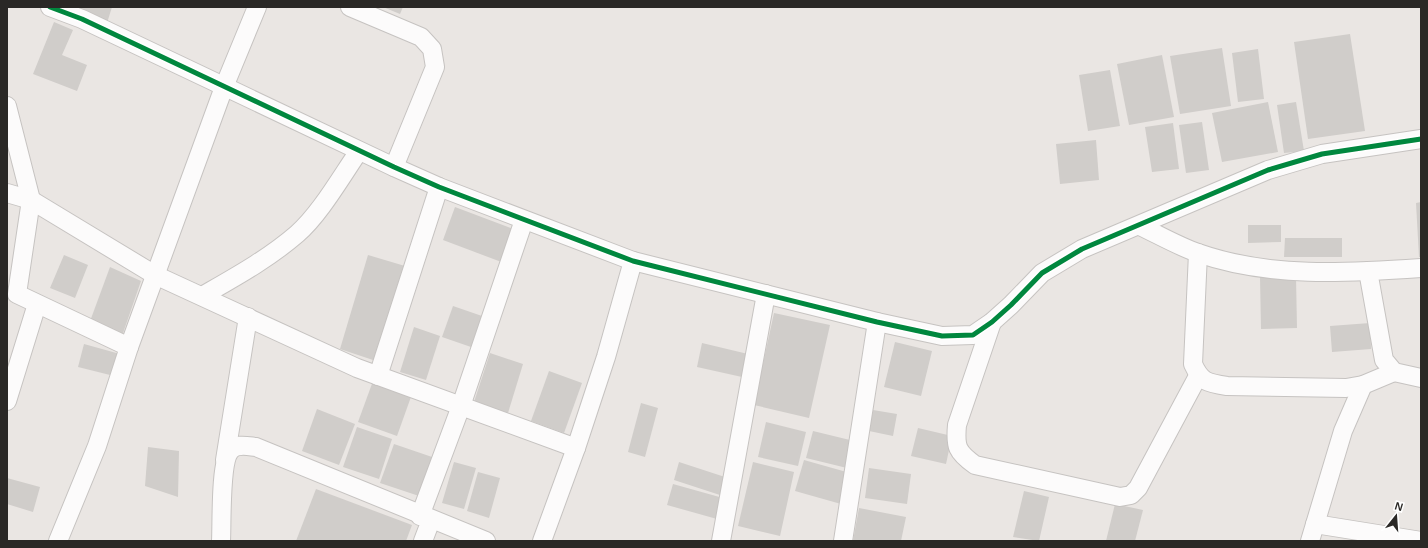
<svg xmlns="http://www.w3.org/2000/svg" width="1428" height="548" viewBox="0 0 1428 548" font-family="Arial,sans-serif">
<rect width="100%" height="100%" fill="#eae6e3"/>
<g fill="#d0cdca">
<path d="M 61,7 L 112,7 L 107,23 Z"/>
<path d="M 383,7 L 403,7 L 400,14 Z"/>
<path d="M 54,22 L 73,30 L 62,55 L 87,65 L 77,91 L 33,74 Z"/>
<path d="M 1350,34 L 1365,131 L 1308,139 L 1294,42 Z"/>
<path d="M 1222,48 L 1231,106 L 1180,114 L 1170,56 Z"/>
<path d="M 1258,49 L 1264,99 L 1238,102 L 1232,53 Z"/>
<path d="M 1162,55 L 1174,117 L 1129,125 L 1117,64 Z"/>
<path d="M 1110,70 L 1120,126 L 1088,131 L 1079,75 Z"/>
<path d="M 1268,102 L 1278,152 L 1222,162 L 1212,113 Z"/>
<path d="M 1296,102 L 1304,151 L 1284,153 L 1277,105 Z"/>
<path d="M 1202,122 L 1209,170 L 1186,173 L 1179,125 Z"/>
<path d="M 1173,123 L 1179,169 L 1152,172 L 1145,127 Z"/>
<path d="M 1096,140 L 1099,180 L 1060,184 L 1056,144 Z"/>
<path d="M 1421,202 L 1421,257 L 1419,257 L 1416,203 Z"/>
<path d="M 455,207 L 516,230 L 504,263 L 443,240 Z"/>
<path d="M 1248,225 L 1281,225 L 1281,242 L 1248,243 Z"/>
<path d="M 1285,238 L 1342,238 L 1342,257 L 1284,257 Z"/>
<path d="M 64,255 L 88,265 L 75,298 L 50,288 Z"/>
<path d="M 368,255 L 405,266 L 376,361 L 340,349 Z"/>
<path d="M 110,267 L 141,281 L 122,336 L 89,324 Z"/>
<path d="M 1260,277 L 1296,277 L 1297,328 L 1261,329 Z"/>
<path d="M 453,306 L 482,316 L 471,347 L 442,337 Z"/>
<path d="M 774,313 L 830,325 L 809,418 L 754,405 Z"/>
<path d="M 1370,323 L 1371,349 L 1332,352 L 1330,326 Z"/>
<path d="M 414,327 L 440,336 L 426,380 L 400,372 Z"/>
<path d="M 895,342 L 932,351 L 921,396 L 884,387 Z"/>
<path d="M 702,343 L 748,354 L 742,377 L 697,367 Z"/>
<path d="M 84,344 L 120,354 L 114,376 L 78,367 Z"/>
<path d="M 490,353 L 523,364 L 508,413 L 474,402 Z"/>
<path d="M 549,371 L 582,383 L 564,433 L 531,421 Z"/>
<path d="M 373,381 L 412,394 L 397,436 L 358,422 Z"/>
<path d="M 641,403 L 658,408 L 645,457 L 628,452 Z"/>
<path d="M 317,409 L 355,424 L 339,465 L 302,451 Z"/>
<path d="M 873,410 L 897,414 L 893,436 L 869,431 Z"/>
<path d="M 766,422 L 806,432 L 798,466 L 758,457 Z"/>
<path d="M 357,427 L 392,439 L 379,479 L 343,467 Z"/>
<path d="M 918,428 L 952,436 L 946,464 L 911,456 Z"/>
<path d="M 813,431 L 854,441 L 847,468 L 806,458 Z"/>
<path d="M 394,444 L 435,458 L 422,497 L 380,483 Z"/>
<path d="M 148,447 L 179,451 L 178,497 L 145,486 Z"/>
<path d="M 804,460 L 850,473 L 841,504 L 795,491 Z"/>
<path d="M 454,462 L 476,468 L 464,509 L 442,503 Z"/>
<path d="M 679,462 L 728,478 L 723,496 L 674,480 Z"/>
<path d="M 753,462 L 794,472 L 780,536 L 738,526 Z"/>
<path d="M 869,468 L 911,474 L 907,504 L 865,498 Z"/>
<path d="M 478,472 L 500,478 L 489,518 L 467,511 Z"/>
<path d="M 7,478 L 40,487 L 33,512 L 7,504 Z"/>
<path d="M 673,484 L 723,498 L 717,519 L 667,505 Z"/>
<path d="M 316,489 L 412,525 L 406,541 L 296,541 Z"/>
<path d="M 1024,491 L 1049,497 L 1039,541 L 1013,537 Z"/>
<path d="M 1115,504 L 1143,510 L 1135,541 L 1106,541 Z"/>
<path d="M 859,508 L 906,517 L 901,541 L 853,541 Z"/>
</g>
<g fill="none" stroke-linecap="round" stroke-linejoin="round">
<g stroke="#c6c3c1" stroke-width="20">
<g id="street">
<path d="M 50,7 L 82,19 L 394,167 L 439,187 L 633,261 L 877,322 L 942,336 L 973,335 L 992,322 L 1011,305 L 1042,273 L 1082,249 L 1268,170 L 1322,154 L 1421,139"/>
<path d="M 350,7 L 421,37 L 432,49 L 435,67 L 394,167"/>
<path d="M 7,106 L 31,200 L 17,294 L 129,347 L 97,446 L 58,541"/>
<path d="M 7,193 L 31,200 L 155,275 L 357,368 L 576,448"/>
<path d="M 1140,226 C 1159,235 1178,246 1198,253 C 1269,278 1347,273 1421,268"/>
<path d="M 1198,253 L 1193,364 C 1201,382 1207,383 1227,386 L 1346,388 L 1363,385 L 1394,372"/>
<path d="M 1368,271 L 1384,360 L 1394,372 L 1421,378"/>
<path d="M 202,296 C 235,277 268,259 297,234 C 320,214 341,177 359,151"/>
<path d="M 992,322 L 957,425 C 955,447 957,452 975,465 L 1120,497 L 1131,495 L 1138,488 L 1198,376"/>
<path d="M 129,347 L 224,87 L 257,7"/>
<path d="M 378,376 L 439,187"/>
<path d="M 7,401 L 37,304"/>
<path d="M 225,460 L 248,317"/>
<path d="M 420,516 L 461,406 L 524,220"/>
<path d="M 1315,524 L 1421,541"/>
<path d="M 221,541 C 222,523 220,463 230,451 C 236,443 247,446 256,447 L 486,541"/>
<path d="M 423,541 L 431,520"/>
<path d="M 542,541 L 576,448 L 606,357 L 633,261"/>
<path d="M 721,541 L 766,294"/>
<path d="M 843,541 L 877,322"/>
<path d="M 1310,541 L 1343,431 L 1363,385"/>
</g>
</g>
<use href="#street" stroke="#fcfbfb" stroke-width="18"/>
<g stroke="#fff" stroke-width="8">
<path id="cycleway" d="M 50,7 L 82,19 L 394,167 L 439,187 L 633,261 L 877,322 L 942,336 L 973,335 L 992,322 L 1011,305 L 1042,273 L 1082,249 L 1268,170 L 1322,154 L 1421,139"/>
</g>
<use href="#cycleway" stroke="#00873e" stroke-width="5"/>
</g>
<rect width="1428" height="548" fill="none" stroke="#2a2826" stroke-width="16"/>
<g transform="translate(1396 516) rotate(17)" stroke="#ffffff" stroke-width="3" paint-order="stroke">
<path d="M0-3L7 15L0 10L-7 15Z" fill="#2a2826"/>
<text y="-6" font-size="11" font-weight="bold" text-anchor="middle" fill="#2a2826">N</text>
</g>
</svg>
